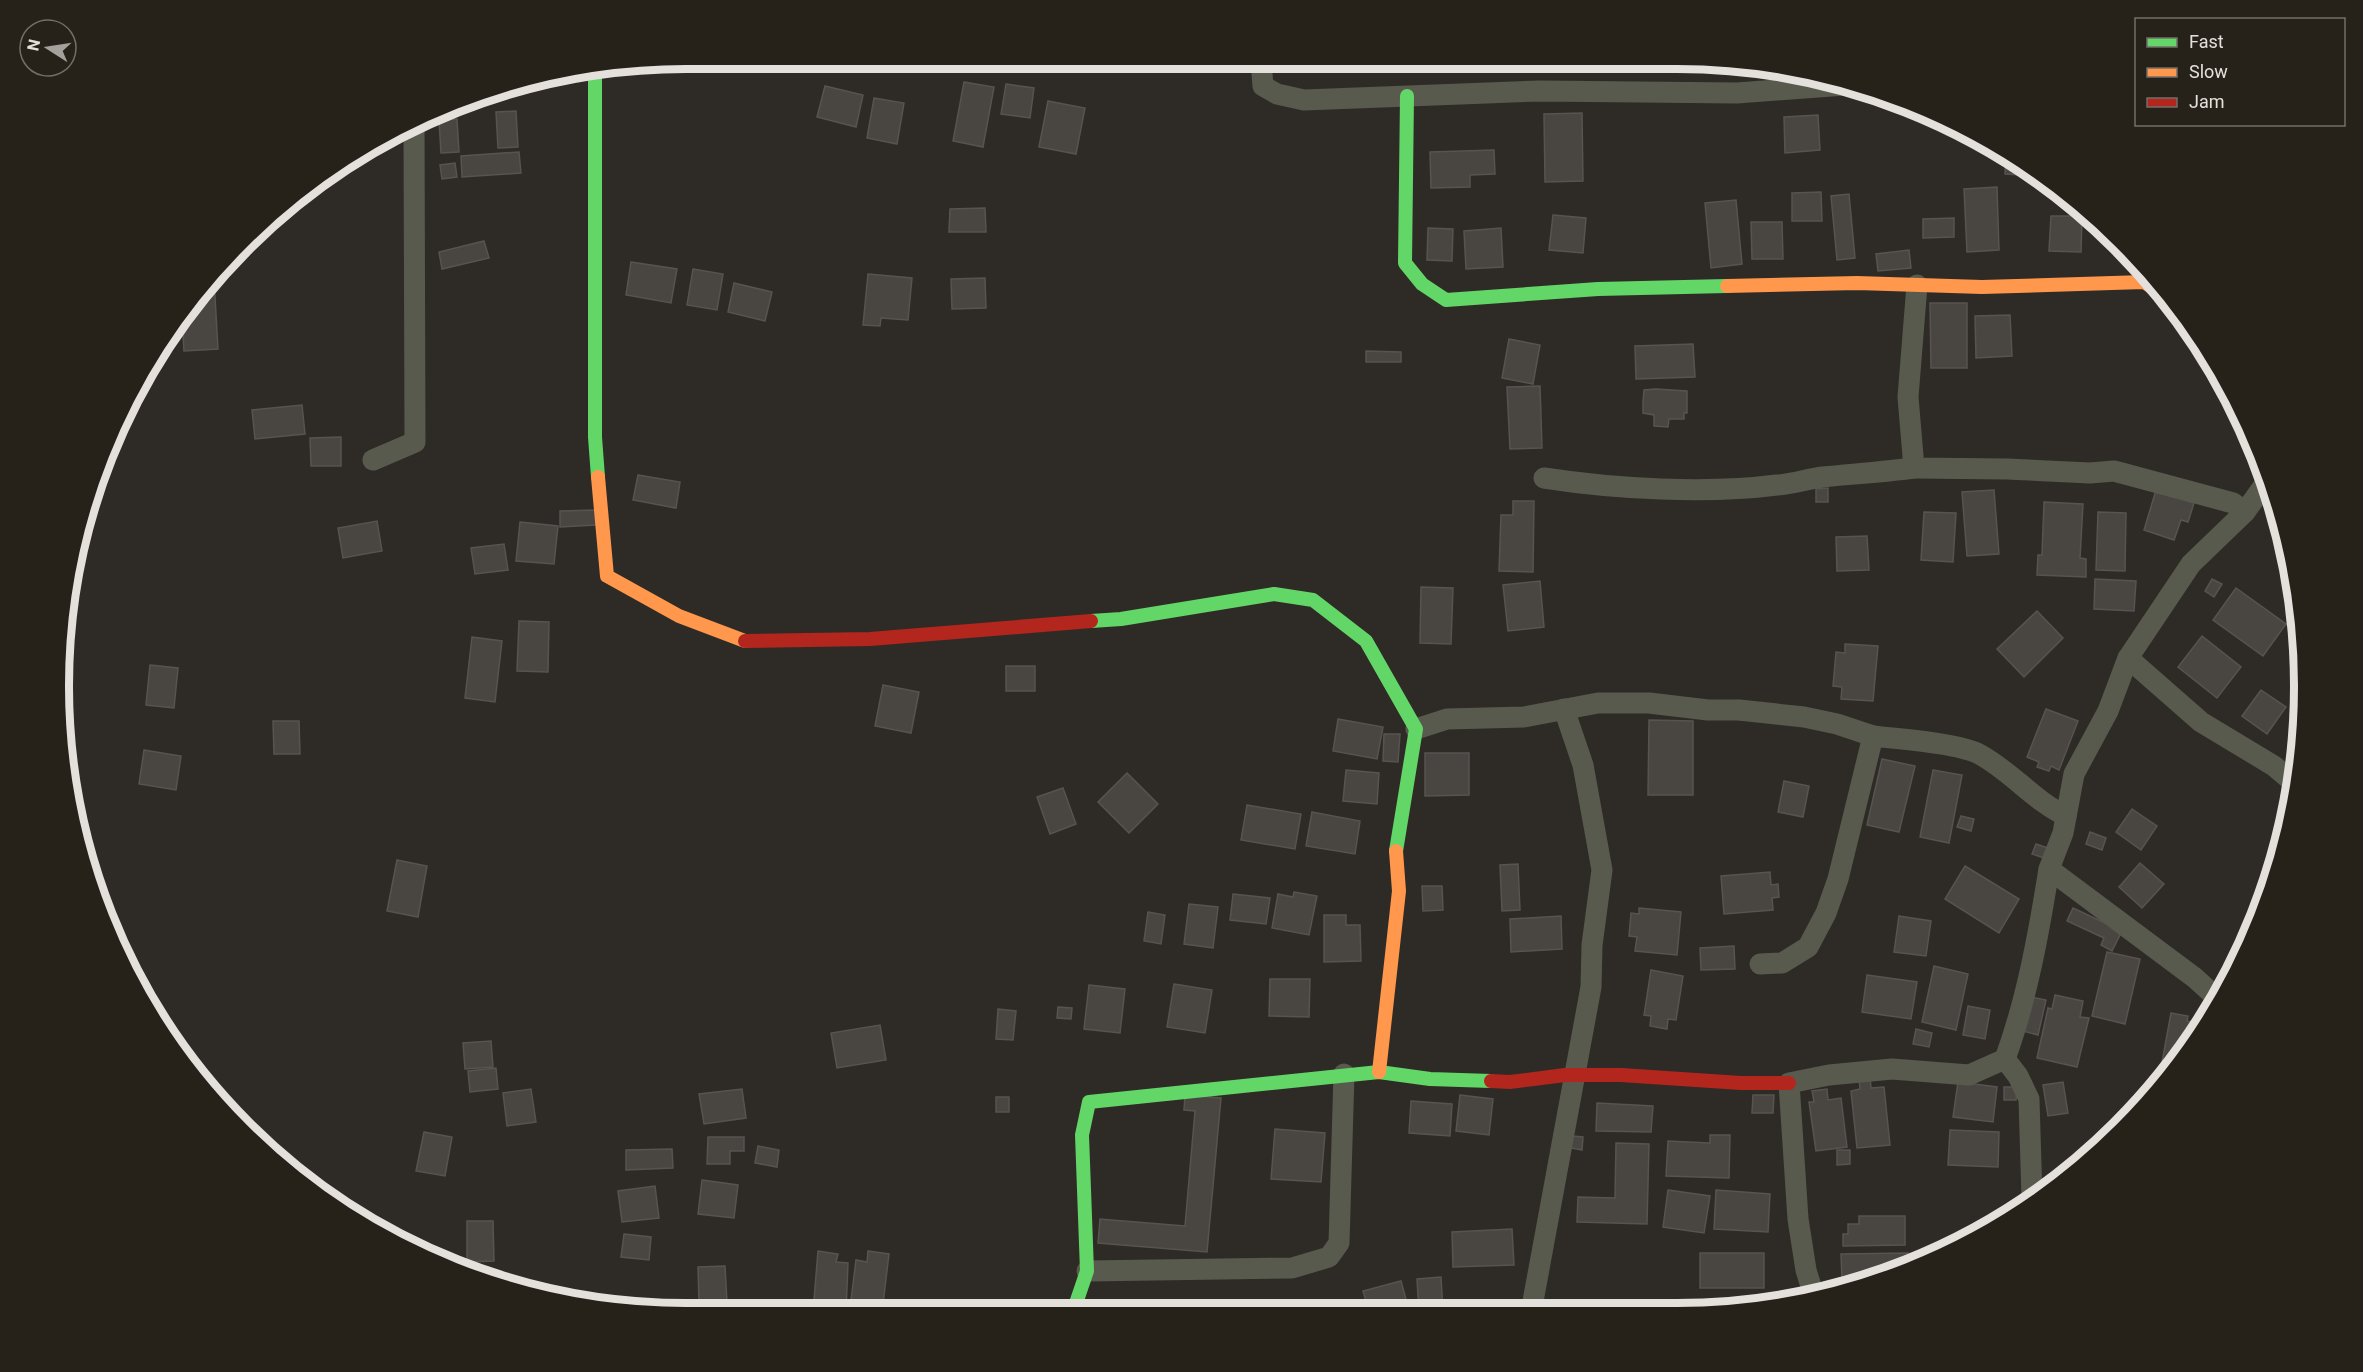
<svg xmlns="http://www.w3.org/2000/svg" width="2363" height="1372" viewBox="0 0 2363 1372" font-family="Roboto,sans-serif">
<rect width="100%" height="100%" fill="#2e2b26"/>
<g fill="#494642" stroke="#575350" stroke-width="1.5">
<path d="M 1686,60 L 1718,60 L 1716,70 L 1685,64 Z"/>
<path d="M 1098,62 L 1129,62 L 1128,68 Z"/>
<path d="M 821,63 L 859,63 L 859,69 L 820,66 Z"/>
<path d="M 1776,71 L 1810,78 L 1810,82 L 1775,78 Z"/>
<path d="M 964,82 L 994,87 L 983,147 L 953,141 Z"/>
<path d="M 1006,84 L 1034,88 L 1030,118 L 1001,114 Z"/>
<path d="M 825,86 L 863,95 L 856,127 L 817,117 Z"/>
<path d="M 874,98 L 904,103 L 897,144 L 867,138 Z"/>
<path d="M 1048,101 L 1085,108 L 1076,154 L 1039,147 Z"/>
<path d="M 516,111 L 518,147 L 498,148 L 496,112 Z"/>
<path d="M 1582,113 L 1583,181 L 1545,182 L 1544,114 Z"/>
<path d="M 1818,115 L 1820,150 L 1785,153 L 1784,117 Z"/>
<path d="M 457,119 L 459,152 L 441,153 L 439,120 Z"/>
<path d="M 1494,150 L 1495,174 L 1470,175 L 1470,187 L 1431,188 L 1430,152 Z"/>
<path d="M 519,152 L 521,173 L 462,177 L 461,156 Z"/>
<path d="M 2006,155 L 2025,164 L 2038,176 L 2005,174 Z"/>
<path d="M 455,163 L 457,177 L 442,179 L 440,165 Z"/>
<path d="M 1997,187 L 1999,250 L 1967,252 L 1964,189 Z"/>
<path d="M 1821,192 L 1822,221 L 1792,221 L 1792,193 Z"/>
<path d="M 1849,194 L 1855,258 L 1837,260 L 1831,196 Z"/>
<path d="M 1736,200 L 1742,264 L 1711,268 L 1705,203 Z"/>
<path d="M 985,208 L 986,232 L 949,232 L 950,209 Z"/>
<path d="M 1553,215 L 1586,218 L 1583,253 L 1549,250 Z"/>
<path d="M 2051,216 L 2082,216 L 2081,252 L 2049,251 Z"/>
<path d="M 1954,218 L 1954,237 L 1923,238 L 1923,219 Z"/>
<path d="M 1751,222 L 1782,222 L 1783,259 L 1752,259 Z"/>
<path d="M 1428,228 L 1453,229 L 1452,261 L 1427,260 Z"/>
<path d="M 1501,228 L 1503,267 L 1466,269 L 1464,231 Z"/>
<path d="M 484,241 L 489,258 L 442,269 L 439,252 Z"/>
<path d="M 1909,250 L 1911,268 L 1878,271 L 1876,254 Z"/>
<path d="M 631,262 L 677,269 L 671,303 L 626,295 Z"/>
<path d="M 693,269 L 723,274 L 717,310 L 687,305 Z"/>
<path d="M 868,274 L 912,278 L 908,320 L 881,318 L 880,326 L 863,325 Z"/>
<path d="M 985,278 L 986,308 L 952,309 L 951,279 Z"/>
<path d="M 212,279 L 214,279 L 218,349 L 184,351 L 182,316 Z"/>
<path d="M 734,283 L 772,292 L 765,321 L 728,312 Z"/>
<path d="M 1930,303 L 1967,303 L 1967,368 L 1931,368 Z"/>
<path d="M 2010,315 L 2012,356 L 1976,358 L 1975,316 Z"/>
<path d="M 170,330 L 169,355 L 155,354 L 164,337 Z"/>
<path d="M 1509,339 L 1540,345 L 1533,384 L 1502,378 Z"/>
<path d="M 1693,344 L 1695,377 L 1636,379 L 1635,346 Z"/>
<path d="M 1366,351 L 1401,352 L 1401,362 L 1366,362 Z"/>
<path d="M 1540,386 L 1542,448 L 1510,449 L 1507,387 Z"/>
<path d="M 1656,389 L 1687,391 L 1687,413 L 1684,413 L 1684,419 L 1669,419 L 1668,427 L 1654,426 L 1654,415 L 1643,413 L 1643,402 L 1644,390 Z"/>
<path d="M 302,405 L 305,434 L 255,439 L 252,410 Z"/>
<path d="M 341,437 L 341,466 L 311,466 L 310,438 Z"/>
<path d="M 638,475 L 680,482 L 676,508 L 633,500 Z"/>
<path d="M 1828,488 L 1828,502 L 1816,502 L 1816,489 Z"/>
<path d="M 1994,490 L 1999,554 L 1967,556 L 1962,492 Z"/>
<path d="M 2156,490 L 2194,503 L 2188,522 L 2181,520 L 2174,540 L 2144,530 Z"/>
<path d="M 1513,501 L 1534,501 L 1533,572 L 1499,571 L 1501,515 L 1513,515 Z"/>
<path d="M 2044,502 L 2083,504 L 2080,558 L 2086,559 L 2086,577 L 2037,575 L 2038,555 L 2042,555 Z"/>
<path d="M 596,510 L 596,525 L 560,527 L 560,511 Z"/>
<path d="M 1924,512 L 1956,513 L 1953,562 L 1921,560 Z"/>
<path d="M 2098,512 L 2126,513 L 2125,571 L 2096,570 Z"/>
<path d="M 377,521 L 382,551 L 343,558 L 338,528 Z"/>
<path d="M 520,522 L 558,526 L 554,564 L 516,561 Z"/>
<path d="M 1867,536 L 1869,570 L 1837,571 L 1836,537 Z"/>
<path d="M 504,544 L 508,570 L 475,574 L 471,548 Z"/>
<path d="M 2095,579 L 2136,581 L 2134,611 L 2094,609 Z"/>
<path d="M 2212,579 L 2222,584 L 2214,597 L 2205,591 Z"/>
<path d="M 1540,581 L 1544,627 L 1508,631 L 1503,585 Z"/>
<path d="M 1421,587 L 1453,588 L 1451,644 L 1420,643 Z"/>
<path d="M 2236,588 L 2286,624 L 2263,656 L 2213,620 Z"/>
<path d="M 2037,611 L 2063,638 L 2024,677 L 1997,649 Z"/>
<path d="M 519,621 L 549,622 L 548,672 L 517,671 Z"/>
<path d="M 2202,636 L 2241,667 L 2217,698 L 2178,667 Z"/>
<path d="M 472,637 L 502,641 L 495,702 L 465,698 Z"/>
<path d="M 1845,644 L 1878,646 L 1873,701 L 1841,699 L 1842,687 L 1833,686 L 1836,652 L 1845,653 Z"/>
<path d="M 150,665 L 178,668 L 174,708 L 146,705 Z"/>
<rect x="1006" y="666" width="29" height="25"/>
<path d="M 883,685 L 919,692 L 911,733 L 875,726 Z"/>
<path d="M 2261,690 L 2286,707 L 2267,734 L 2242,716 Z"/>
<path d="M 2046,709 L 2078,721 L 2059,770 L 2051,766 L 2049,771 L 2037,767 L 2039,762 L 2027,757 Z"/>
<path d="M 1338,719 L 1383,727 L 1377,759 L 1333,751 Z"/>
<path d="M 1649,720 L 1693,721 L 1693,795 L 1648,795 Z"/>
<path d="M 273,721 L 299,721 L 300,754 L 274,754 Z"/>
<path d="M 1384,734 L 1400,734 L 1398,762 L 1383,761 Z"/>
<path d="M 144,750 L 181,756 L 176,790 L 139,784 Z"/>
<path d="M 1425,753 L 1469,753 L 1469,795 L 1425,796 Z"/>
<path d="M 1882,759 L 1915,766 L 1899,832 L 1867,825 Z"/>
<path d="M 1346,770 L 1379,773 L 1377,804 L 1343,801 Z"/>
<path d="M 1933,770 L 1962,775 L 1949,843 L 1920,837 Z"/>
<path d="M 1127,773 L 1158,804 L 1129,833 L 1098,802 Z"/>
<path d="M 1784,781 L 1809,786 L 1803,817 L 1778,812 Z"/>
<path d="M 1063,788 L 1076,824 L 1050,834 L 1037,797 Z"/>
<path d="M 1247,805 L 1301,814 L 1295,849 L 1241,840 Z"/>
<path d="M 2132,809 L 2157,826 L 2141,850 L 2116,832 Z"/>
<path d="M 1312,812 L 1360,821 L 1355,854 L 1306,846 Z"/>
<path d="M 1961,816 L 1974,819 L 1971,831 L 1957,827 Z"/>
<path d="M 2090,832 L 2106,838 L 2102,850 L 2086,844 Z"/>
<path d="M 2036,844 L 2051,849 L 2047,859 L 2032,854 Z"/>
<path d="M 397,860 L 427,866 L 418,917 L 387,911 Z"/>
<path d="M 2140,863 L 2164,884 L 2142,908 L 2119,887 Z"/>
<path d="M 1518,864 L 1520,910 L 1502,911 L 1500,865 Z"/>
<path d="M 1965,866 L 2019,899 L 1999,933 L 1945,899 Z"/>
<path d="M 1770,872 L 1771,885 L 1778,884 L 1779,897 L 1772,898 L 1773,910 L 1724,914 L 1721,876 Z"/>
<path d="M 1422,886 L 1442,886 L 1443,910 L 1423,911 Z"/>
<path d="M 1294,892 L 1317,896 L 1309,935 L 1272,928 L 1278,894 L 1293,897 Z"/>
<path d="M 1233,894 L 1270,898 L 1266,924 L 1230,920 Z"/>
<path d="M 1189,904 L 1218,907 L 1213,948 L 1184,944 Z"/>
<path d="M 2258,904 L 2263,907 L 2252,934 L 2243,928 Z"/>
<path d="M 1639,908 L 1681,912 L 1677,955 L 1635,951 L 1637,937 L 1629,936 L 1631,913 L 1639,914 Z"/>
<path d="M 2073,908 L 2122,931 L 2112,951 L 2101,945 L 2104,938 L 2067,921 Z"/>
<path d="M 1148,912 L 1165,915 L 1161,944 L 1144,941 Z"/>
<path d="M 1324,915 L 1346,915 L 1346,925 L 1360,925 L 1361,961 L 1324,962 Z"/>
<path d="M 1561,916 L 1562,949 L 1511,952 L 1510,919 Z"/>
<path d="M 1899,916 L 1931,921 L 1926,956 L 1894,952 Z"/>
<path d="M 1734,946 L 1735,969 L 1701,970 L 1700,948 Z"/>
<path d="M 2107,952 L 2140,959 L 2125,1024 L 2092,1016 Z"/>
<path d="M 1934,966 L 1968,974 L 1956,1030 L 1922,1022 Z"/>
<path d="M 1651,970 L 1683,976 L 1676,1020 L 1668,1019 L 1667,1029 L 1650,1026 L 1651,1016 L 1644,1015 Z"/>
<path d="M 1867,975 L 1917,982 L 1911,1019 L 1862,1012 Z"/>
<path d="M 1270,979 L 1310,979 L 1309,1017 L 1269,1016 Z"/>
<path d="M 1174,984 L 1212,990 L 1205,1033 L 1167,1027 Z"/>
<path d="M 1089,985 L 1125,989 L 1120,1033 L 1084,1029 Z"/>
<path d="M 2055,995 L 2083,1001 L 2080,1017 L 2089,1018 L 2077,1067 L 2037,1058 L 2048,1008 L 2052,1009 Z"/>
<path d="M 2031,997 L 2046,1000 L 2038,1035 L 2023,1031 Z"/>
<path d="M 1968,1006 L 1990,1010 L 1985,1039 L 1963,1035 Z"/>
<path d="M 1058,1007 L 1072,1008 L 1071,1019 L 1057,1018 Z"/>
<path d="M 998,1009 L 1016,1011 L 1013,1040 L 996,1039 Z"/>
<path d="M 2171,1013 L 2188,1016 L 2187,1021 L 2199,1023 L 2196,1038 L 2158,1084 Z"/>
<path d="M 880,1025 L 886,1060 L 837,1068 L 831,1033 Z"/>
<path d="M 1916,1029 L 1932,1033 L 1929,1047 L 1913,1044 Z"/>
<path d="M 491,1041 L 493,1067 L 465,1069 L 463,1043 Z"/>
<path d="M 496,1068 L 498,1089 L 470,1092 L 468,1071 Z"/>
<path d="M 1870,1077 L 1871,1088 L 1884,1087 L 1890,1145 L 1857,1148 L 1851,1091 L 1860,1089 L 1859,1078 Z"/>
<path d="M 1958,1082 L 1997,1087 L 1993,1122 L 1953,1117 Z"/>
<path d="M 2063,1082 L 2068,1113 L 2048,1116 L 2043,1085 Z"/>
<path d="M 2004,1087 L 2017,1087 L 2016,1100 L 2004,1100 Z"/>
<path d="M 531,1089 L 536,1122 L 507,1126 L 503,1093 Z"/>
<path d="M 742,1089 L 746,1118 L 704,1124 L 699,1094 Z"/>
<path d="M 1827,1089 L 1828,1100 L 1841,1098 L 1847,1147 L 1816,1151 L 1809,1102 L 1814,1102 L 1812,1091 Z"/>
<path d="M 1185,1095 L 1221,1098 L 1207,1252 L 1098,1243 L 1100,1219 L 1185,1226 L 1195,1111 L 1184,1110 Z"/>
<path d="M 1460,1095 L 1493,1099 L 1489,1135 L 1456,1131 Z"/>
<path d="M 1753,1095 L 1774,1095 L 1773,1113 L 1752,1113 Z"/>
<rect x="996" y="1097" width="13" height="15"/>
<path d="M 1411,1101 L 1452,1104 L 1450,1136 L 1409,1133 Z"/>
<path d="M 1597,1103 L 1653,1106 L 1651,1132 L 1596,1131 Z"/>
<path d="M 1275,1129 L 1325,1133 L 1321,1182 L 1271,1179 Z"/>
<path d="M 1950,1130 L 1999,1132 L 1998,1167 L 1948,1165 Z"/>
<path d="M 424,1132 L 452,1137 L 445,1176 L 416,1171 Z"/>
<path d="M 1710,1135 L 1730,1135 L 1729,1178 L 1666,1176 L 1668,1141 L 1710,1143 Z"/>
<path d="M 1572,1136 L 1583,1137 L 1582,1150 L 1571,1148 Z"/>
<path d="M 708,1137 L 744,1137 L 744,1151 L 730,1151 L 730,1164 L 707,1164 Z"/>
<path d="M 1616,1143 L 1649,1144 L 1647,1224 L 1577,1222 L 1578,1197 L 1615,1198 Z"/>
<path d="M 758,1146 L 779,1150 L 777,1167 L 755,1163 Z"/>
<path d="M 672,1149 L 673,1168 L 626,1170 L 626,1150 Z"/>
<path d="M 1837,1150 L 1850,1150 L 1850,1164 L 1837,1165 Z"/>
<path d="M 702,1180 L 738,1185 L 734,1218 L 698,1214 Z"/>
<path d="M 655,1186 L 659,1218 L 622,1222 L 618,1191 Z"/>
<path d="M 1668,1190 L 1710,1196 L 1704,1233 L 1663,1227 Z"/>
<path d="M 1716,1190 L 1770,1194 L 1768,1232 L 1714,1229 Z"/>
<path d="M 1859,1216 L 1905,1216 L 1905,1245 L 1843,1246 L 1843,1234 L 1848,1234 L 1848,1224 L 1859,1224 Z"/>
<path d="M 467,1221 L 493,1221 L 494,1261 L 467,1262 Z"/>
<path d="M 1512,1229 L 1514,1265 L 1453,1267 L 1452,1232 Z"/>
<path d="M 624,1234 L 651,1237 L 649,1260 L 621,1257 Z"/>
<path d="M 818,1251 L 838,1254 L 836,1262 L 848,1263 L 846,1312 L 813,1312 Z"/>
<path d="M 868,1251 L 889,1254 L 882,1312 L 863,1312 L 863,1309 L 850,1308 L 856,1260 L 867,1262 Z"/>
<rect x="1700" y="1253" width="64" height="35"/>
<path d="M 1908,1253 L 1908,1267 L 1878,1280 L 1842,1281 L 1841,1254 Z"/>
<path d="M 725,1266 L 727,1302 L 699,1303 L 698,1267 Z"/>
<path d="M 1441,1277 L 1443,1312 L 1419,1312 L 1417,1279 Z"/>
<path d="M 1401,1281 L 1407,1303 L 1369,1312 L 1363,1291 Z"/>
<path d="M 573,1291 L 573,1298 L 544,1292 Z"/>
<path d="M 1604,1304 L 1605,1312 L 1550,1312 L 1550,1307 Z"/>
</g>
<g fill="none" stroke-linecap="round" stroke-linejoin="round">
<g stroke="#595a4e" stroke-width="21">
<path d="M 1261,62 L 1263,86 L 1277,94 L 1304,100 L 1540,91 L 1737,93 L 1845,85"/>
<path d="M 1917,285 L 1908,397 L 1914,468 L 2007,469 L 2090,473 L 2114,471 L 2233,503 L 2245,512"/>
<path d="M 373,460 L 415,442 L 414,121"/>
<path d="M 1544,478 C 1615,489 1707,494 1777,485 C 1793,484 1807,479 1823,477 C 1853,474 1883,472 1914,468"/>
<path d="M 2128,658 L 2201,722 L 2274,766 L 2295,784"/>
<path d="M 1416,729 L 1447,719 L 1524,717 L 1598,703 L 1649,703 L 1708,710 L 1739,710 L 1804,717 L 1837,724 L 1873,736"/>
<path d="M 1760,964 L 1782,963 L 1808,947 L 1826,913 L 1838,879 L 1873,736 C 1899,739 1958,743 1979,754 C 2011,771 2034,801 2066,816"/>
<path d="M 2218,999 L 2195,978 L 2049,869 L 2063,833 L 2074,774 L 2108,711 L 2128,658 L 2191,564 L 2245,512 L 2267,481"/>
<path d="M 2005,1059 L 2018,1076 L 2029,1099 L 2032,1198"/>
<path d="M 1087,1271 L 1292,1268 L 1329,1257 L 1339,1243 L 1344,1074"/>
<path d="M 1813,1293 L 1806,1270 L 1798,1219 L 1789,1083 L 1829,1075 L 1892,1069 L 1969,1075 L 2005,1059 C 2027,999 2039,932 2049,869"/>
<path d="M 1531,1312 L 1591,987 L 1592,945 L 1602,870 L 1583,765 L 1564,709"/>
</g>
<g stroke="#63d668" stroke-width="14">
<path d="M 595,66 L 595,437 L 598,477"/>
<path d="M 1407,96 L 1405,263 L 1422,284 L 1446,300 L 1598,289 L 1727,286"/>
<path d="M 1091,621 L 1121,619 L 1274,594 L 1313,600 L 1366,641 L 1416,729 L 1396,851"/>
<path d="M 1073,1312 L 1087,1271 L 1082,1135 L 1089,1102 L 1379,1072 L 1430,1079 L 1491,1081"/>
</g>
<g stroke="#ff974d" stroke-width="14">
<path d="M 1727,286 L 1857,283 L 1982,287 L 2144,282 L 2165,296"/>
<path d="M 598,477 L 607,576 L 679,616 L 745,641"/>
<path d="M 1379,1072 L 1399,891 L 1396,851"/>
</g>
<g stroke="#b3261e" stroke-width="14">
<path d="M 745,641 L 870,639 L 1091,621"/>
<path d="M 1491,1081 L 1510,1082 L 1565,1075 L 1621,1075 L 1741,1083 L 1789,1083"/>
</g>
</g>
<path d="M0 0H2363V1372H0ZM686 69H1677A617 617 0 0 1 2294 686V686A617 617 0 0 1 1677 1303H686A617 617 0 0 1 69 686V686A617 617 0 0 1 686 69Z" fill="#272219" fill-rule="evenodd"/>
<path fill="none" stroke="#e4e0db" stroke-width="8" d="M686 69H1677A617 617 0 0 1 2294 686V686A617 617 0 0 1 1677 1303H686A617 617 0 0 1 69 686V686A617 617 0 0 1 686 69Z"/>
<rect x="2135" y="18" width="210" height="108" fill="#272219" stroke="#736e67" stroke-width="1.5"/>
<rect x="2147" y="38" width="30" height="9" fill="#63d668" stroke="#736e67" stroke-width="1.5"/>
<text x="2189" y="48" font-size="18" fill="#e4e0db">Fast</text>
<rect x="2147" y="68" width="30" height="9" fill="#ff974d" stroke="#736e67" stroke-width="1.5"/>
<text x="2189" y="78" font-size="18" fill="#e4e0db">Slow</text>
<rect x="2147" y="98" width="30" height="9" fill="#b3261e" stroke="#736e67" stroke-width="1.5"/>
<text x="2189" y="108" font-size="18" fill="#e4e0db">Jam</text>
<g transform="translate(48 48) rotate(282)"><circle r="28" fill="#272219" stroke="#736e67" stroke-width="1.5"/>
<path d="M0-4.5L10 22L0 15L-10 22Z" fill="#a4a19c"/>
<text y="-9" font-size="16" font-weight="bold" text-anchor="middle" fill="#e4e0db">N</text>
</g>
</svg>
